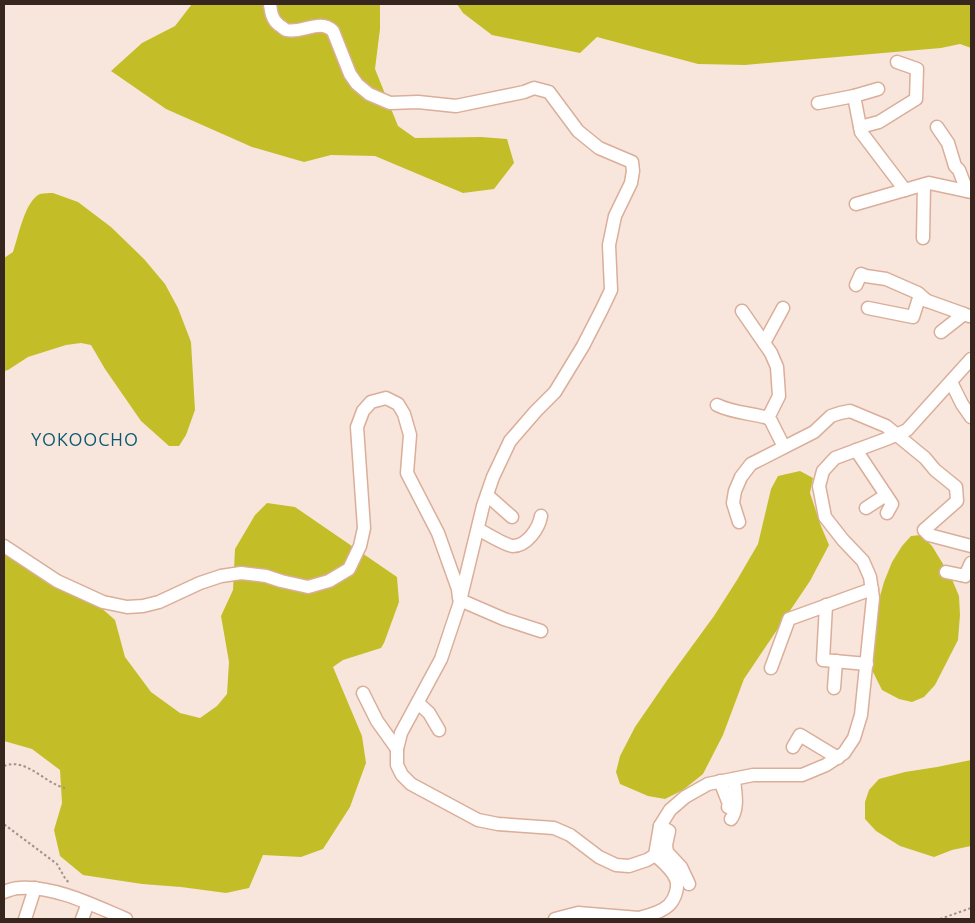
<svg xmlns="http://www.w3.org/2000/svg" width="975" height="923" viewBox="0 0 975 923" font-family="Ubuntu,sans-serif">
<rect width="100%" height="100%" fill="#f8e6dd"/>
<g fill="#c3be28">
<path d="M 192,4 L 380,4 L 380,29 L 375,69 L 398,126 L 415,138 L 481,137 L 507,139 L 514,163 L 494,189 L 463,193 L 375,156 L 331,155 L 304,162 L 252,147 L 166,109 L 111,71 L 142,43 L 175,26 Z"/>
<path d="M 457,4 L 971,4 L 971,48 L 960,44 L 941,48 L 745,65 L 698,64 L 597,37 L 580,53 L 492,35 L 463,13 Z"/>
<path d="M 53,193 L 78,202 L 111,227 L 144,259 L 165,284 L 178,308 L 191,342 L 195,410 L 186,435 L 179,446 L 169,446 L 141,421 L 105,369 L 91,345 L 81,343 L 66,345 L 28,357 L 8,370 L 4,371 L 4,258 L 13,252 C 18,238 25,200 40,194 C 44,193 49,193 53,193 Z"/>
<path d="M 800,471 L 813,478 L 810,493 L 821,526 L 829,545 L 810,581 L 744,679 L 723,735 L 703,774 L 683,790 L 665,799 L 648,796 L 620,784 L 616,772 L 620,756 L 635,727 L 668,679 L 714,616 L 737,580 L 758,544 L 771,489 L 778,476 Z"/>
<path d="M 267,503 L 295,507 L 397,577 L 399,602 L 384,643 L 381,648 L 343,660 L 333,667 L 362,736 L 366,763 L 355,793 L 350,807 L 323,849 L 301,857 L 263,855 L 249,888 L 226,893 L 181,887 L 142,884 L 83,875 L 60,856 L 54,830 L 62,803 L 60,770 L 32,749 L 4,741 L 4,547 L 98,605 L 115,620 L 125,657 L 151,692 L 180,713 L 200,718 L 217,706 L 227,694 L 229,662 L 221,616 L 233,590 L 235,549 L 255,515 Z"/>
<path d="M 921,535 L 932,546 L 951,577 L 959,596 L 960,615 L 958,640 L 935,685 L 924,697 L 912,702 L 899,699 L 882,690 L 872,670 L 878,603 L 884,582 L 892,562 L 902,546 L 911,536 Z"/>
<path d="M 971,760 L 971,846 L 952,850 L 934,857 L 900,846 L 876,831 L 865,819 L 865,802 L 869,790 L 879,779 L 905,772 L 937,767 Z"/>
</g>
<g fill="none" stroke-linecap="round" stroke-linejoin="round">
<g stroke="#daae99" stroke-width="15">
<g id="minor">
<path d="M 270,4 C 271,12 272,20 279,25 C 281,26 284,29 286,30 C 302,34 320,18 333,31 L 350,74 L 357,84 L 369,94 L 390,103 L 418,102 L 456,106 L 524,92 L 534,88 L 549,92 L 578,131 L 599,148 L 632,162 L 633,171 L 631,183 L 615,216 L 609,245 L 611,290 L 602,309 L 583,346 L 555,392 L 536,411 L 510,441 L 493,477 L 483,506 L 459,605 L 441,659 L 401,733 L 397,749 L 397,765 L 402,775 L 411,784 L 478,820 L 498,824 L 554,828 L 570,835 L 599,857 L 616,865 L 629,866 L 647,860 L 655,855 L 660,826 L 670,810 L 685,797 L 708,784 L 753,775 L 802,775 L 826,765 L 844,753 L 854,738 L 861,715 L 873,598 L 870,577 L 863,561 L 843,540 L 825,517 L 819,486 L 823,471 L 835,458 L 889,438 L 907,430 L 971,359"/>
<path d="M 878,89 L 854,96 L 861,132 L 905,190"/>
<path d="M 818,103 L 854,96"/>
<path d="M 860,127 L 879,122 L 916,99 L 917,69 L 897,62"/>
<path d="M 937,127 L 948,143 L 955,166 L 959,170 L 967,191"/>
<path d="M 856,204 L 929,183 L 971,192"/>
<path d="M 923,238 L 924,185"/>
<path d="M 856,285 L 861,274 L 866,276 L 886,279 L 918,293 L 927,301"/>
<path d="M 868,308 L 913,317 L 919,298 L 964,314"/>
<path d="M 742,311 L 771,353 L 777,367 L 779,396 L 768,418 L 771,421 L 784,447"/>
<path d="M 941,332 L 964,314 L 969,316"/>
<path d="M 764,343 L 783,308"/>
<path d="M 951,382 L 962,404 L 971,417"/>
<path d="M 717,405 C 733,413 751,413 768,418"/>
<path d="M 856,450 L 892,504 L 887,513"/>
<path d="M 487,495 L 512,517"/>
<path d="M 866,508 L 886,495"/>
<path d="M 739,522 L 733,503 L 735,491 L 741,477 L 751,464 L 814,432 L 831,416 L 840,413 L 850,411 L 886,426 L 925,458 L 935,470 L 956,487 L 957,501 L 924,530 L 929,535 L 971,546"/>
<path d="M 478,529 C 485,533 507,546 513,546 C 527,546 539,528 541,516"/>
<path d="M 4,546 L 57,581 L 103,602 L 127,607 L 143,606 L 159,602 L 200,583 L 221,576 L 241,573 L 266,576 L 281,581 L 308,587 L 329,581 L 349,569 L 360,546 L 364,528 L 357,427 L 363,411 L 371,402 L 386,398 L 398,404 L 404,414 L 410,435 L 407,473 L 438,533 L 458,589 L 459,598"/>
<path d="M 946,572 L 965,576 L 971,563"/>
<path d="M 460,600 L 504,619 L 541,631"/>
<path d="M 826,605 L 823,660 L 867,664"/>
<path d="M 771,668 L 789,619 L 872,589"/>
<path d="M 834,688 L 836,661"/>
<path d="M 363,693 L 377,721 L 397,749"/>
<path d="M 418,703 L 429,713 L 439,730"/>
<path d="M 793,747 L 800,735 L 838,758"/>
<path d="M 720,781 L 729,804 L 728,807"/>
<path d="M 731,819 C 739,808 735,792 734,779"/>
<path d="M 660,826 L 669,831 L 666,845 L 667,852 L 681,867 L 689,884"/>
<path d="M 4,892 C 9,890 14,888 19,888 C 53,885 95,906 126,919"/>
<path d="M 25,919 L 35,888"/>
<path d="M 82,919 L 88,903"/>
<path d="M 555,919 L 578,913 L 639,918 C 647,916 663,911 669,905 C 675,899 679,887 676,879 C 672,869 663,862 655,855"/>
</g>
</g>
<g stroke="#a4928a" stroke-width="2" stroke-dasharray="2.5 2.5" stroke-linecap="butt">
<path d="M 4,766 C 26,757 44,783 65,788"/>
<path d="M 4,825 L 5,825 L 57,864 L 66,880 L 70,883"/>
<path d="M 940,919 L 971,908"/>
<path d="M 952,919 L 969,919"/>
</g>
<use href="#minor" stroke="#fff" stroke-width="12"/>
</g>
<g text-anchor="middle" stroke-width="5" stroke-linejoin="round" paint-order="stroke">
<g font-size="18" letter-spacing="1" fill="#0a5872" stroke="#f8e6dd">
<text x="85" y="446">YOKOOCHO</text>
</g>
</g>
<rect width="975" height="923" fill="none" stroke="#37261e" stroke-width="10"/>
</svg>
